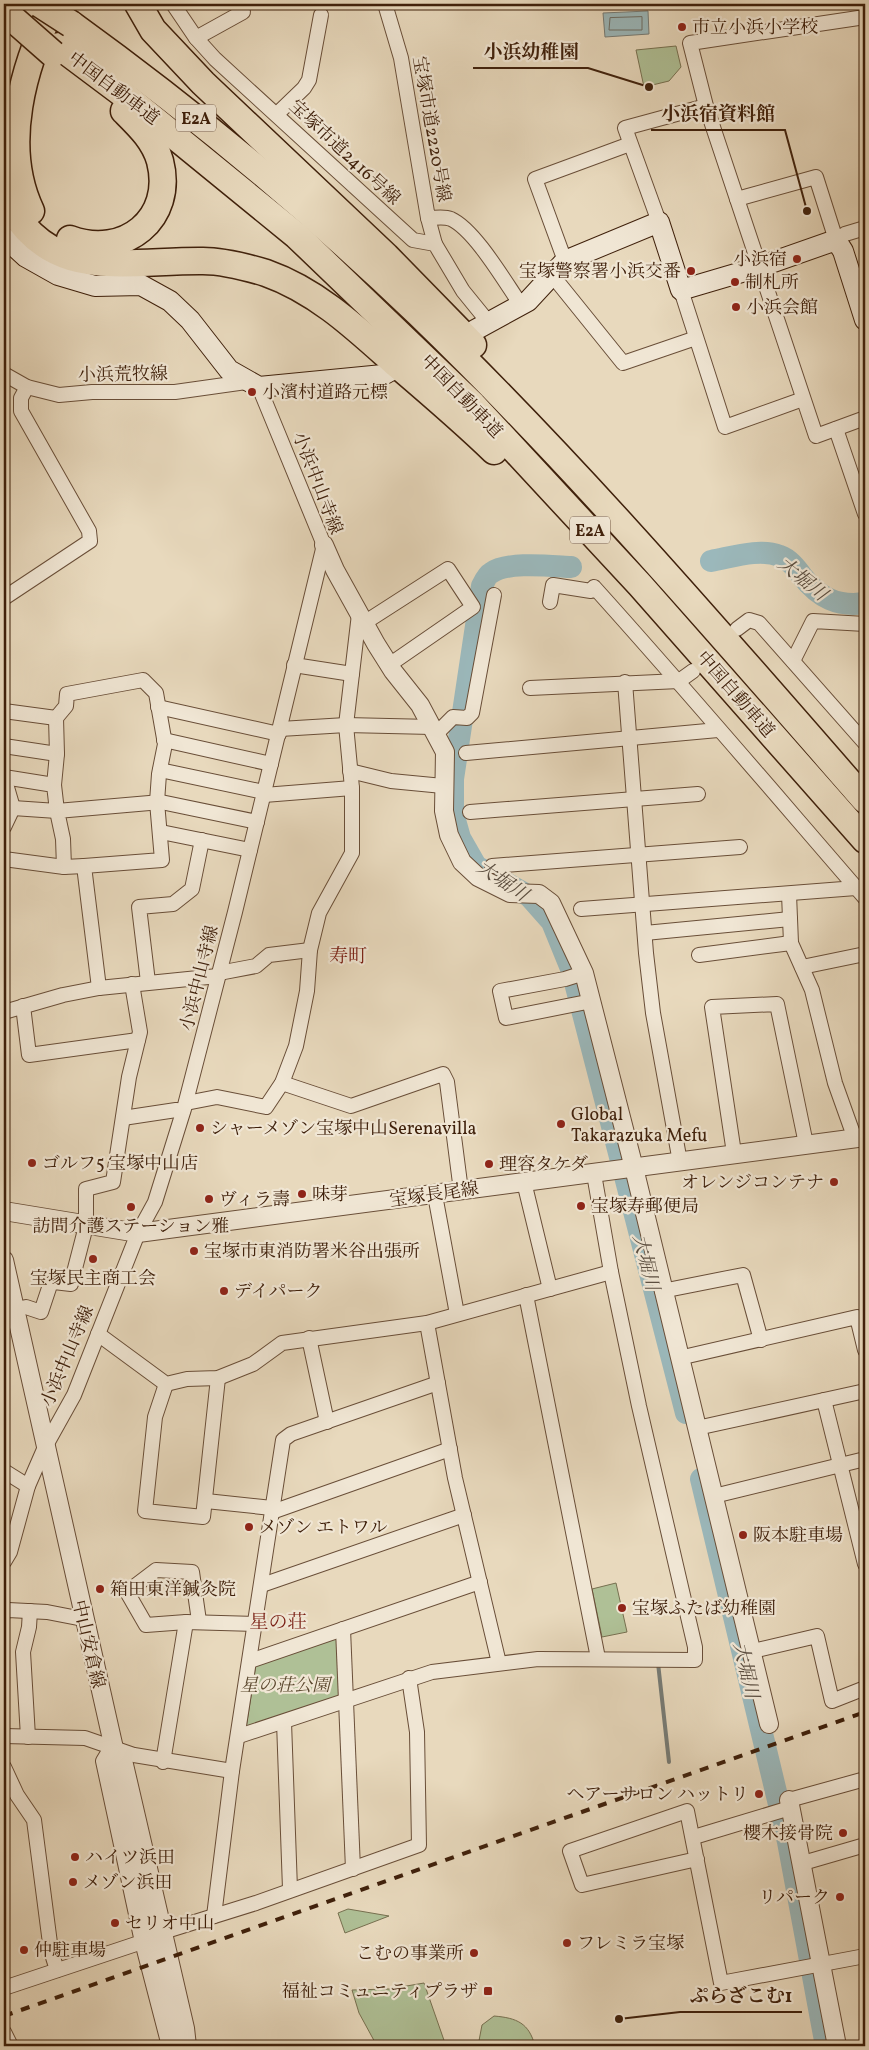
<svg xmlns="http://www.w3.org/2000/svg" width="869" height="2050" viewBox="0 0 869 2050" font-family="Vollkorn,'Noto Serif JP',serif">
<rect width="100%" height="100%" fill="#e8d9bd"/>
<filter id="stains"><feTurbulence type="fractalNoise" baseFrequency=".004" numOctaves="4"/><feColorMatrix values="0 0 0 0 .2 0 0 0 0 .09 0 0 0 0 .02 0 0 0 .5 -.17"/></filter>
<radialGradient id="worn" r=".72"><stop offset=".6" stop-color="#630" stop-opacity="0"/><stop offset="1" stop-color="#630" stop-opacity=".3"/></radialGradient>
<g fill="#afc096" stroke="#777050">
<path d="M 676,46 L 681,67 L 669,81 L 644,87 L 636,50 Z"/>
<path d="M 616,1583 L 627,1632 L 602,1637 L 592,1589 Z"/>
<path d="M 338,1637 L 339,1697 L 246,1728 L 256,1664 Z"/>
<path d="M 348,1909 L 389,1916 L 345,1933 L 338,1913 Z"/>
<path d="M 424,1983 L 446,2046 L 377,2046 L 359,2013 L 352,1990 L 389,1989 Z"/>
<path d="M 494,2016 C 517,2018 529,2023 535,2046 L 478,2046 L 482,2025 Z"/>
</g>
<path fill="#9bb8bb" stroke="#767b75" d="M 648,11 L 649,34 L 605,37 L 603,13 Z"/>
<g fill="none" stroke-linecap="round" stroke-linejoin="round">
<path stroke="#6d6c63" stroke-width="1" d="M 642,17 L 642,30 L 609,30 L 610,18 Z"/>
<path stroke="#767b75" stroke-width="4" d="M 658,1663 L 669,1762"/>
<g stroke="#9bb8bb" stroke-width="22">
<path d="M 711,561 C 733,557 759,548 780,556 C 789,559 796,568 802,576 C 819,598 838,607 865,603"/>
<path d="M 571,567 C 551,566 507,561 491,573 C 487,575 484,582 482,586 L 453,779 L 453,813 L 460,838 L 476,866 L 529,896 L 552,922 L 572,971 L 686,1413"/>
<path d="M 701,1479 L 788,1842 L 826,2046"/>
</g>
<g stroke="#694e38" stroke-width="16">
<g id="minor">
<path d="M 173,4 L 196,38 L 215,59 L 413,240 L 435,244 L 463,291 L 489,323"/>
<path d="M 385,4 L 401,58 L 428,218 C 436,218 444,216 451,219 C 475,230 505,282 521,305"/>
<path d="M 865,17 L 690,43 L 706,106 L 816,436 L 865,418"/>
<path d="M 196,38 L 243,12"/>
<path d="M 277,114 L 304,88 L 309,80 L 321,15"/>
<path d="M 737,199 L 816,177 L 836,240 L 845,234 L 865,228"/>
<path d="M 428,218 L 435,244"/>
<path d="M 659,222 L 625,128 L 706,106"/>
<path d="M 565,261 L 535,179 L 630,144"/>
<path d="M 552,275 L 623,363 L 696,338"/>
<path d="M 681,290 L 725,427 L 803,399"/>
<path d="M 4,374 L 27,387 L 59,395 L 92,392 L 175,392 L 246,382"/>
<path d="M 836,429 L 865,514"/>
<path d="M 4,598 L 90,541 L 89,531 L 21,411 L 21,398 L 27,387"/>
<path d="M 550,602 L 553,585 L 591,591 L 594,587 C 686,689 775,794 865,898"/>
<path d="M 364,623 L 448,569 L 473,607 L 389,665"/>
<path d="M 737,629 L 749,620 L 759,623 L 865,743"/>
<path d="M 793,661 L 813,621 L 865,624"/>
<path d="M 294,665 L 352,674"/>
<path d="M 625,682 L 646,953 L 653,1013 L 680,1162"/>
<path d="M 530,688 L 679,681 L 693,671"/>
<path d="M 158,707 L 279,734"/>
<path d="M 4,711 L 56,718"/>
<path d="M 280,729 L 346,725 L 432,727"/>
<path d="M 435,735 L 453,717 L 467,718 L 472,713 L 494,595"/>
<path d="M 164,740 L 271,764"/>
<path d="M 4,746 L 57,754"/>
<path d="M 466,753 L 718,730"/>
<path d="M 160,770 L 264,792"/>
<path d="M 350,771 L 391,781 L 443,786"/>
<path d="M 4,777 L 54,785 L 57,811 L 13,808"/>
<path d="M 4,777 L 13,808 L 4,827"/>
<path d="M 54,785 L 57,754 L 56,718 L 66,706 L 67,694 L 143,680 L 156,693 L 165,744 L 159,774 L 157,802 L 162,860 L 84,866 L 99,988"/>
<path d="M 264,795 L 352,788"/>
<path d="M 470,812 L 698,794"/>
<path d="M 161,832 L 250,850"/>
<path d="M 4,859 L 64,867 L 84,866"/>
<path d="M 492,866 L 740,847"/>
<path d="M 64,867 L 63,839 L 57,811 L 161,802 L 257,822"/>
<path d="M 789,894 L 791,943 L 812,990 L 835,1083 L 855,1139"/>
<path d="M 581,909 L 856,888"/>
<path d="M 645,933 L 790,919"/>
<path d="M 699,955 L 791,943"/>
<path d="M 802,967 L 865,954"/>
<path d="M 219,973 L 256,966 L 269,955 L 310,950"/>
<path d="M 584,973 L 565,979 L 500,991 L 506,1018 L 592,1001"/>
<path d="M 148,982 L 139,907 L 173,904 L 192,889 L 202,840"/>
<path d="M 23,1006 L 29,1055 L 138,1040"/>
<path d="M 4,1012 L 63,995 L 99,988 L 218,976"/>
<path d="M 282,1083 L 351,1106 L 443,1074 L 447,1082 L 461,1191"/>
<path d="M 186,1103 L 217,1097 L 266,1107 L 282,1083 L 296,1046 L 307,991 L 310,950 L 319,913 L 352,853 L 352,788 L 346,725 L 359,614"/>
<path d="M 123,1118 L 176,1110 L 183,1111"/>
<path d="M 734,1153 L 712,1007 L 777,1004 L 806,1144"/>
<path d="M 524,1182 L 550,1289"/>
<path d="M 435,1195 L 457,1314"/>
<path d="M 662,1291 L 743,1275 L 761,1340"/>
<path d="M 526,1295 L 598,1658"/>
<path d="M 16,1309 L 26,1307 L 41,1312 L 50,1285 L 54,1282 L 71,1284 L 86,1226 L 86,1189 L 113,1182 L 129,1077 L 140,1032 L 132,984"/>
<path d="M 427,1323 L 455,1478 L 499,1663"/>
<path d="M 98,1334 L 166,1384 L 187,1379 L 218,1378 L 253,1364 L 282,1343 L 427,1323 L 611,1272"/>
<path d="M 309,1338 L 327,1422"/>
<path d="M 679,1358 L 857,1317 L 865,1350"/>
<path d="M 166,1384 L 155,1417 L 145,1511 L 203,1517 L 218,1378"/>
<path d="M 824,1400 L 865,1564"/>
<path d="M 697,1428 L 865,1391"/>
<path d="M 4,1471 L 28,1486"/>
<path d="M 714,1496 L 865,1459"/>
<path d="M 206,1501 L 272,1508"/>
<path d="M 272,1512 L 450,1449"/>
<path d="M 4,1562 L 10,1552 L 28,1486 L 45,1447 L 74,1395 L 138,1233 L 155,1202 L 184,1109 L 235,912 L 324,545 L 259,387"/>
<path d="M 262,1585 L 464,1515"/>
<path d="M 4,1613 L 8,1610 L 47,1612 L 83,1619"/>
<path d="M 186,1622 L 146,1625 L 127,1592 L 156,1570 L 192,1572 L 199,1621"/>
<path d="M 343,1629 L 353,1869"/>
<path d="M 753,1651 L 817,1636 L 832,1701 L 865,1688"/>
<path d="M 250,1661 L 480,1582"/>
<path d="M 284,1722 L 290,1889"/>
<path d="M 4,1736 L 85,1738 L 134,1755 L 232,1771"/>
<path d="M 239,1736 L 432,1672 L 538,1659 L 695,1660 L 695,1647 L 639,1406 L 611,1272 L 594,1174"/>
<path d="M 28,1737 L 23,1652 L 29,1627 L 30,1611"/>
<path d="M 112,1746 L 103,1761 L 142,1942 L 169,2046"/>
<path d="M 120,1754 L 125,1760 L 187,2028 L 189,2046"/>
<path d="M 163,1762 L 186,1622 L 256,1624"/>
<path d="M 4,1767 L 17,1795 L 34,1820 L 51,1951 L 57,1970"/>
<path d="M 789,1800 L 865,1779"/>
<path d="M 694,1837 L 790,1808"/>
<path d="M 697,1859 L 582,1885 L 570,1851 L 687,1811 L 721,1983 L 865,1956"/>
<path d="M 803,1863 L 865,1845"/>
<path d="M 214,1916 L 232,1771 L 283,1440 L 291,1434 L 438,1383"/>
<path d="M 166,1931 L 256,1903 L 419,1845 L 417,1732 L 409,1678"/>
<path d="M 4,1988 L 142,1942"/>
<path d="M 4,2032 L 11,2046"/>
</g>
</g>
<g stroke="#694e38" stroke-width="20">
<g id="tertiary">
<path d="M 324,545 L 335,570 L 376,644 L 393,671 L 420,705 L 445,752 L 444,811 L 449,835 L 462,862 L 478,877 L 510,893 L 539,894 L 551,903 L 584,973 L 634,1168 L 769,1724"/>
<path d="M 4,1211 L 138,1233 L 865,1137"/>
<path d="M 4,1260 L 177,2028 L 179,2046"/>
<path d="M 789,1800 L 837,2046"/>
</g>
</g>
<g stroke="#3f200b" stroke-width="22">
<g id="secondary">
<path d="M 4,237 L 26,257 L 58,275 L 95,286 L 141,285 L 170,301 L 190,320 L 229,370 L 259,387 L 383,375 L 392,370"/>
<path d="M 475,330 L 528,301 L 565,261 L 659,222 L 681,290 L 759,267 L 836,240 L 843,251 L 865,320"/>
</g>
</g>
<g stroke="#3f200b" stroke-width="29">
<g id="motorway">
<path d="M 138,4 L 153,30 L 203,83 L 386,256 L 473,345"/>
<path d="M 71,24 C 194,113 310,209 419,314 C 577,467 721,635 865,800"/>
<path d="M 59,46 L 123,94 L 297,236 L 473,405 L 640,585 L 865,840"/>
<path d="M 4,195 C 47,285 124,260 203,261 C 224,261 246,267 266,273 C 317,291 356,328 395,363 C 429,392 462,420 494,451"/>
<path d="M 31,211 C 0,146 23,66 54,4"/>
<path d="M 70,239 C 124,259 175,219 160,161 C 154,140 139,126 124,111"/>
</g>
</g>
<use href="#minor" stroke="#f0e6d4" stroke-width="14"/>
<use href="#tertiary" stroke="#f0e6d4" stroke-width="18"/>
<use href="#secondary" stroke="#f0e6d4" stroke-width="20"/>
<use href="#motorway" stroke="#e8d9bd" stroke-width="26"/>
<path stroke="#3f200b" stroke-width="4" stroke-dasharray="9 9" stroke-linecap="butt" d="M 4,2016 L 865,1712"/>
<g stroke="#3f200b" stroke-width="29" stroke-linecap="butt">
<g id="motorway-bridge">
<path d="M 40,4 L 71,24"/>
<path d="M 4,11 L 53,54"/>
</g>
</g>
<use href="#motorway-bridge" stroke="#e8d9bd" stroke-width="26"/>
</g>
<g fill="#8f2418" stroke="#f0e6d4" stroke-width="2">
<circle cx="682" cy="27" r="5"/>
<circle cx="797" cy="259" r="5"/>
<circle cx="691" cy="271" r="5"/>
<circle cx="735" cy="282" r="5"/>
<circle cx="736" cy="307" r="5"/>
<circle cx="252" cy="392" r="5"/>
<circle cx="561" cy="1124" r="5"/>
<circle cx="200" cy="1128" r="5"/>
<circle cx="32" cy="1163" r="5"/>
<circle cx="489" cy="1164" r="5"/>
<circle cx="834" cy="1182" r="5"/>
<circle cx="302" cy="1194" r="5"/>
<circle cx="209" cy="1199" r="5"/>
<circle cx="581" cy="1206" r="5"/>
<circle cx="131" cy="1207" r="5"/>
<circle cx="194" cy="1251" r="5"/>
<circle cx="93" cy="1259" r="5"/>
<circle cx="224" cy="1291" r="5"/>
<circle cx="249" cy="1527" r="5"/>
<circle cx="743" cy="1535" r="5"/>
<circle cx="100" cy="1589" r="5"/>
<circle cx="622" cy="1608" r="5"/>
<circle cx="759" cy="1794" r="5"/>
<circle cx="843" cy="1833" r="5"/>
<circle cx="75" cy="1857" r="5"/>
<circle cx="73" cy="1882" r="5"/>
<circle cx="840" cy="1897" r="5"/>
<circle cx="115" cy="1923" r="5"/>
<circle cx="567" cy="1943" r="5"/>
<circle cx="24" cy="1950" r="5"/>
<circle cx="474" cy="1953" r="5"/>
<rect x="483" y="1986" width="10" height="10" rx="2.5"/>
</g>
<g text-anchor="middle" stroke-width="4.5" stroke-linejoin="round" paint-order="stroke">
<g fill="#f0e6d4" stroke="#745b47" stroke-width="1">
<rect x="176" y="104.5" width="40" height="27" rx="4"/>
<rect x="570" y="516.5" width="40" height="27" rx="4"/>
</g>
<g font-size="16" font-weight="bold" fill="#3f200b">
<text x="196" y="124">E2A</text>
<text x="590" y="536">E2A</text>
</g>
<g font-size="18" fill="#3f200b" stroke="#f0e6d4" text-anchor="start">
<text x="692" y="33">市立小浜小学校</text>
<text x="787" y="265" text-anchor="end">小浜宿</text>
<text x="681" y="277" text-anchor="end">宝塚警察署小浜交番</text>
<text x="745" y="288">制札所</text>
<text x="746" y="313">小浜会館</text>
<text x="262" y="398">小濱村道路元標</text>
<text x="571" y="1120">Global<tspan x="571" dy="21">Takarazuka Mefu</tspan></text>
<text x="210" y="1134">シャーメゾン宝塚中山Serenavilla</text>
<text x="42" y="1169">ゴルフ5 宝塚中山店</text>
<text x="499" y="1170">理容タケダ</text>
<text x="824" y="1188" text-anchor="end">オレンジコンテナ</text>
<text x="312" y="1200">味芽</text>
<text x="219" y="1205">ヴィラ壽</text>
<text x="591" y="1212">宝塚寿郵便局</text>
<text x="131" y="1232" text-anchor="middle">訪問介護ステーション雅</text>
<text x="204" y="1257">宝塚市東消防署米谷出張所</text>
<text x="93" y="1284" text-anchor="middle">宝塚民主商工会</text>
<text x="234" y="1297">デイパーク</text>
<text x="259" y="1533">メゾン エトワル</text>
<text x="753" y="1541">阪本駐車場</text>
<text x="110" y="1595">箱田東洋鍼灸院</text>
<text x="632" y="1614">宝塚ふたば幼稚園</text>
<text x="749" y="1800" text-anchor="end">ヘアーサロン ハットリ</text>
<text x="833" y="1839" text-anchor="end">櫻木接骨院</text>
<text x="85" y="1863">ハイツ浜田</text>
<text x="83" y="1888">メゾン浜田</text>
<text x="830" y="1903" text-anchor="end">リパーク</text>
<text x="125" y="1929">セリオ中山</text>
<text x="577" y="1949">フレミラ宝塚</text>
<text x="34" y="1956">仲駐車場</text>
<text x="464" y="1959" text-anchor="end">こむの事業所</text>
<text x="478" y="1997" text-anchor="end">福祉コミュニティプラザ</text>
</g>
<g font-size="18" fill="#3f200b" stroke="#f0e6d4">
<text transform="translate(114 88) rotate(37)" y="6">中国自動車道</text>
<text transform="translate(432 129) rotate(80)" y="6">宝塚市道2220号線</text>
<text transform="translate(345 152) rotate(43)" y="6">宝塚市道2416号線</text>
<text transform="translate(123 374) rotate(-1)" y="6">小浜荒牧線</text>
<text transform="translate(462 396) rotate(46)" y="6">中国自動車道</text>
<text transform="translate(318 483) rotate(69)" y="6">小浜中山寺線</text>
<text transform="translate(736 694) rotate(49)" y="6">中国自動車道</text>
<text transform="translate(199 978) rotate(-76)" y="6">小浜中山寺線</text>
<text transform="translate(434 1194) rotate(-8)" y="6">宝塚長尾線</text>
<text transform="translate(67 1356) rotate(-67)" y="6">小浜中山寺線</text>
<text transform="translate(89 1644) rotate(77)" y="6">中山安倉線</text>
</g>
<g font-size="18" font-style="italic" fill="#5b482e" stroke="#f0e6d4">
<text x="285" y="1691">星の荘公園</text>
</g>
<g font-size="19" font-style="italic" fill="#5b4e40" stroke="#f0e6d4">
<text transform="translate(803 578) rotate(39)" y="7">大堀川</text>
<text transform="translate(503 880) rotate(34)" y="7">大堀川</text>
<text transform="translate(647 1262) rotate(76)" y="7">大堀川</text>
<text transform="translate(747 1670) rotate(77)" y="7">大堀川</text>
</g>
<g font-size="19" fill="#7a1f14" stroke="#f0e6d4">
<text x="348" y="962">寿町</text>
<text x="278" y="1628">星の荘</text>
</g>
</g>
<path fill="none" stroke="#3f200b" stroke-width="2" d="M649 87L588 68H473M807 211L785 130H651M619 2019L680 2012H802"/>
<g fill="#3f200b" stroke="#f0e6d4" stroke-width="2">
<circle cx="649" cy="87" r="5"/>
<circle cx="807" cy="211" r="5"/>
<circle cx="619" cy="2019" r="5"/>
</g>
<g font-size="19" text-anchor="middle" font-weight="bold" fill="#3f200b" stroke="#f0e6d4" stroke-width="4.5" stroke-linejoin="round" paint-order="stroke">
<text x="531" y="58">小浜幼稚園</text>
<text x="718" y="120">小浜宿資料館</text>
<text x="741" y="2002">ぷらざこむ1</text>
</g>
<rect width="869" height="2050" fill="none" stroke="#e8d9bd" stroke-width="20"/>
<rect x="5" y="5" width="859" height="2040" fill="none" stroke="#3f200b" stroke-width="2.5"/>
<rect x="10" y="10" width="849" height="2030" fill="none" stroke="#3f200b"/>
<rect width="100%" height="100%" filter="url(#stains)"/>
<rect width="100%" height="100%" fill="url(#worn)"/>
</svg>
